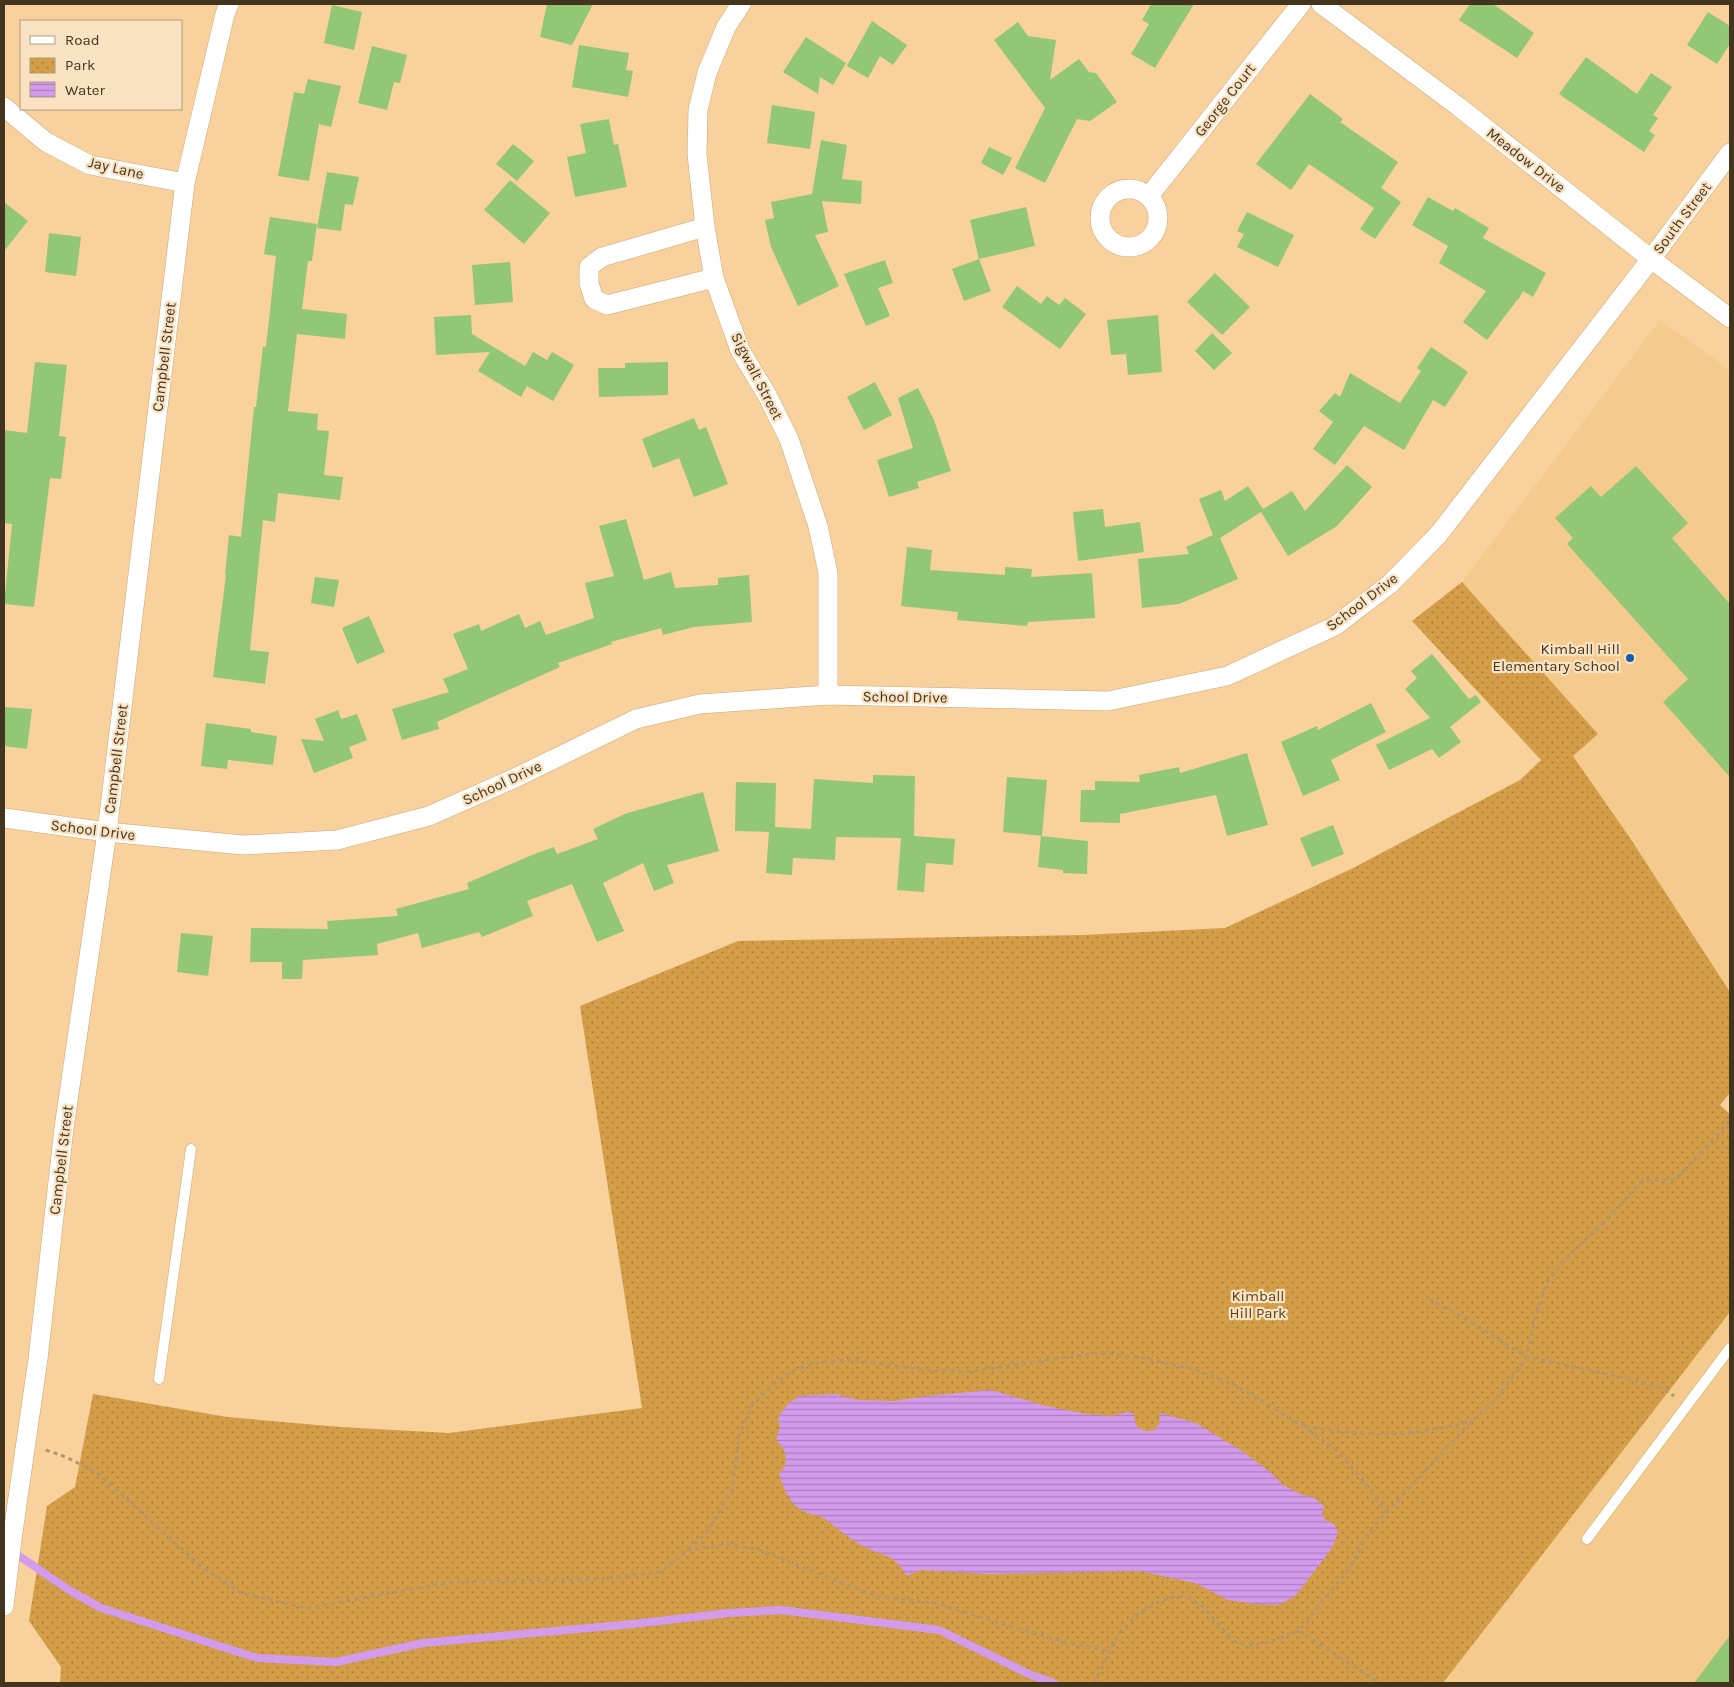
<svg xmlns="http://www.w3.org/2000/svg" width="1734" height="1687" viewBox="0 0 1734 1687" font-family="Karla,sans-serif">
<defs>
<pattern id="park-dots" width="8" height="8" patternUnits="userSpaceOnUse" patternTransform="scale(1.25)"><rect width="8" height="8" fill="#d49d48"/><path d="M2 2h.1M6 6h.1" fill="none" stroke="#ae813b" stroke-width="1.8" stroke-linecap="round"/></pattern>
<pattern id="water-rules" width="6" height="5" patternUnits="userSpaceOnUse" patternTransform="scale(1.25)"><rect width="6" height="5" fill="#d39beb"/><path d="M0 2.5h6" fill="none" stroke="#ad7fbe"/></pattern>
</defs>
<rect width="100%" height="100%" fill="#f8d19c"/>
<g fill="#f5ca8d">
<path d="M 1660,320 L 1730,370 L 1730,992 L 1630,838 L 1573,756 L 1598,734 L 1462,582 Z"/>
<path d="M 1730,1312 L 1730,1683 L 1443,1683 Z"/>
</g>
<path fill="url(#park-dots)" d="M 1462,582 L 1598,734 L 1573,756 L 1630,838 L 1730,992 L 1730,1093 L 1720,1105 L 1730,1114 L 1730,1312 L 1443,1683 L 60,1683 L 61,1667 L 29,1621 L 47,1506 L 75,1487 L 93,1394 L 227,1417 L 340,1427 L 449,1433 L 642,1408 L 580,1006 L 738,941 L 1082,935 L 1225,928 L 1353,868 L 1520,780 L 1541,760 L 1412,621 Z"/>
<path fill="url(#water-rules)" d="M 991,1390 L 1046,1406 L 1087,1414 L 1111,1416 L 1128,1412 L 1134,1414 C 1135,1428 1139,1431 1153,1431 L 1159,1424 L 1160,1413 L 1196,1423 L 1242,1451 L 1270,1472 L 1283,1485 L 1302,1495 L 1313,1497 L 1324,1506 L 1322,1514 L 1325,1520 L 1334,1524 L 1338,1532 L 1332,1548 L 1303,1586 L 1294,1597 L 1278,1605 L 1256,1604 L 1228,1600 L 1195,1583 L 1140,1571 L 987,1574 L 920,1570 L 907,1576 C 893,1552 882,1557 861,1545 C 848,1538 836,1527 824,1518 C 818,1515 812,1515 806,1512 C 790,1507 783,1487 779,1473 L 785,1467 C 787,1454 785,1449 776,1440 L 780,1427 L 778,1417 L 787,1405 L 799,1396 L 835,1394 L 858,1400 L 894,1401 L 927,1396 Z"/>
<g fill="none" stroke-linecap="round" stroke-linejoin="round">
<path stroke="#d39beb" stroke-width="8" d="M 12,1551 L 69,1590 L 101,1608 L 257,1658 L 336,1662 L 423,1643 L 633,1624 L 729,1613 L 781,1610 L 939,1630 L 1031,1675 L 1054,1683"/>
</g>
<g fill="#92c875">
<path d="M 547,4 L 593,4 L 572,45 L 540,37 Z"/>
<path d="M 1151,4 L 1194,4 L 1155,68 L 1131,54 L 1149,24 L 1142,20 Z"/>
<path d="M 1470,4 L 1493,4 L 1534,33 L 1517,58 L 1459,20 Z"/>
<path d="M 332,5 L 362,12 L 354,50 L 324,43 Z"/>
<path d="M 1708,12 L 1730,26 L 1730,44 L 1717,64 L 1687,45 Z"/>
<path d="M 872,21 L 907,45 L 893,65 L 880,56 L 868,78 L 847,66 Z"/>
<path d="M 1018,22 L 1028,36 L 1056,40 L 1050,80 L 1079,59 L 1089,72 L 1096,73 L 1117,102 L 1090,121 L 1077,119 L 1045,183 L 1015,168 L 1045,108 L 994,40 Z"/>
<path d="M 806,37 L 846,63 L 833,85 L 820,77 L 818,94 L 783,72 Z"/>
<path d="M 579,45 L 629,53 L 626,70 L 633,71 L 628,97 L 572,87 Z"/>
<path d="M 372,46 L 407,55 L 400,83 L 394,82 L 387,110 L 358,103 Z"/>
<path d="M 1586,57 L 1637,94 L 1651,73 L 1672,87 L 1653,115 L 1658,118 L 1649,131 L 1655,135 L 1644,152 L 1559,94 Z"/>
<path d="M 308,79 L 341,86 L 331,127 L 319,124 L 309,181 L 278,176 L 294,92 L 304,94 Z"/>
<path d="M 1310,94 L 1343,119 L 1340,122 L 1398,162 L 1381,188 L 1401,202 L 1375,239 L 1360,229 L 1374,208 L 1309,164 L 1291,190 L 1256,164 Z"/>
<path d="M 772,105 L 815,112 L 810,149 L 767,143 Z"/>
<path d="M 609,119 L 614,145 L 618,144 L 627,187 L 575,197 L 567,157 L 586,153 L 580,124 Z"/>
<path d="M 821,140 L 847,145 L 842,179 L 862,181 L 861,204 L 822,201 L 828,232 L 815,235 L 839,286 L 798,306 L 771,247 L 765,220 L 774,218 L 771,202 L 812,194 Z"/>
<path d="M 513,144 L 534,161 L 517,181 L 496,164 Z"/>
<path d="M 989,147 L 1012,158 L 1003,175 L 981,163 Z"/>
<path d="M 327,172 L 359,177 L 353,205 L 345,204 L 341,231 L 317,228 Z"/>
<path d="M 510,180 L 550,213 L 524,244 L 484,210 Z"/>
<path d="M 1428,197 L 1453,211 L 1455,208 L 1489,228 L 1483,238 L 1546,273 L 1533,297 L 1523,291 L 1518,300 L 1517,300 L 1487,340 L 1463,322 L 1486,291 L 1439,263 L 1448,246 L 1412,225 Z"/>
<path d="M 4,202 L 28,221 L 4,251 Z"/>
<path d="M 1026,207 L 1035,246 L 979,259 L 970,220 Z"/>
<path d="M 1247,212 L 1294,235 L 1278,267 L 1237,247 L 1244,234 L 1237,231 Z"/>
<path d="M 270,217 L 317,224 L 312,261 L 308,261 L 302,309 L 347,314 L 345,339 L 297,334 L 288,411 L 318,414 L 317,430 L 329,431 L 324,475 L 343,477 L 340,500 L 278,493 L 275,522 L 263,520 L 250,650 L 269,652 L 265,684 L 213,677 L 226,575 L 225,575 L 229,535 L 241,537 L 254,407 L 256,407 L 263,346 L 266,347 L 276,256 L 264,254 Z"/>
<path d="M 49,233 L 81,237 L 76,276 L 45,272 Z"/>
<path d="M 979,259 L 991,291 L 964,301 L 952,269 Z"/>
<path d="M 885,260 L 893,283 L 878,288 L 890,316 L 866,326 L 844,274 Z"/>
<path d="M 510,262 L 513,302 L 475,305 L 472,265 Z"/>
<path d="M 1215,273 L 1250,307 L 1222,335 L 1187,302 Z"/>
<path d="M 1017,286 L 1041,304 L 1047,296 L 1059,305 L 1065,298 L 1086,314 L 1060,349 L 1002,307 Z"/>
<path d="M 471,315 L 472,334 L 525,366 L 533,352 L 547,360 L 552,352 L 574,365 L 553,401 L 527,386 L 521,397 L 478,371 L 490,352 L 436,355 L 434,317 Z"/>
<path d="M 1158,315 L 1162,372 L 1128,375 L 1126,354 L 1111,355 L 1107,320 Z"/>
<path d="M 1212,333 L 1232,353 L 1214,370 L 1195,351 Z"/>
<path d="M 1431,347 L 1468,372 L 1445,407 L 1433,400 L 1404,450 L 1364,426 L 1335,465 L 1313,449 L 1333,422 L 1319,411 L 1335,393 L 1340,397 L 1350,373 L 1400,403 L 1421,371 L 1417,368 Z"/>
<path d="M 35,362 L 67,365 L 59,436 L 66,437 L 61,479 L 50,478 L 34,607 L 4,604 L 12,524 L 4,523 L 4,430 L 27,433 Z"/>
<path d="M 668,362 L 668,395 L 599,397 L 598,368 L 625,368 L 625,363 Z"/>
<path d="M 875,382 L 892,415 L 864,430 L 847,397 Z"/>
<path d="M 918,388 L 934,420 L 951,471 L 917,482 L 919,488 L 889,497 L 877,460 L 913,448 L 898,398 Z"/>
<path d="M 694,418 L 699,430 L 706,427 L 728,484 L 694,497 L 679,458 L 653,468 L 642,439 Z"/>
<path d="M 1347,465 L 1372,487 L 1337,526 L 1288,556 L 1261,512 L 1220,538 L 1238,579 L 1179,604 L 1142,608 L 1138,559 L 1189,554 L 1186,547 L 1213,535 L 1199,499 L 1221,490 L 1225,501 L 1248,486 L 1263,509 L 1292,491 L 1305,511 Z"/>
<path d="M 1636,466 L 1688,523 L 1672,538 L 1730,604 L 1730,777 L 1663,702 L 1688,679 L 1567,544 L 1573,538 L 1555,518 L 1591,486 L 1601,497 Z"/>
<path d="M 1103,509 L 1105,527 L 1140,522 L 1144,552 L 1078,561 L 1073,512 Z"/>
<path d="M 626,519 L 644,580 L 671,572 L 675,588 L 718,585 L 718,578 L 749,575 L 752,622 L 694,627 L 663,635 L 661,628 L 611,642 L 612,644 L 558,663 L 560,667 L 437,722 L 439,729 L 402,740 L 392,709 L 449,692 L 443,679 L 468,669 L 453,634 L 479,624 L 481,631 L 519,614 L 525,628 L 540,621 L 546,635 L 594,618 L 585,583 L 614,576 L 599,526 Z"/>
<path d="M 907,547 L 932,550 L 930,570 L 1005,575 L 1005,567 L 1032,569 L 1031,577 L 1092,573 L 1095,618 L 1028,622 L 1027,626 L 957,620 L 958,612 L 901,606 Z"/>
<path d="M 315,577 L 339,580 L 334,607 L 311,603 Z"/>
<path d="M 369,616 L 385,652 L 357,664 L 342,628 Z"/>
<path d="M 1432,654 L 1469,699 L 1476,695 L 1481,702 L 1450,727 L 1461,742 L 1439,758 L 1432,749 L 1389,770 L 1376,745 L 1430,718 L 1405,689 L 1417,678 L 1411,671 Z"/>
<path d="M 1371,703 L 1386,732 L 1331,760 L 1340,780 L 1303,796 L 1281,742 L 1317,726 L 1318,730 Z"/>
<path d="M 4,707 L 32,709 L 27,749 L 4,746 Z"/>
<path d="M 338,710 L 341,719 L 357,714 L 367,740 L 349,747 L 353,758 L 314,773 L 301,739 L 324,741 L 315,719 Z"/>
<path d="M 206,723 L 251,729 L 251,732 L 277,736 L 273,765 L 228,760 L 227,769 L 201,766 Z"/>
<path d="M 1247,753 L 1268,825 L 1227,836 L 1216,795 L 1120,814 L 1120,823 L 1080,822 L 1081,790 L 1095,790 L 1095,781 L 1140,782 L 1139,775 L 1179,767 L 1180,773 Z"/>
<path d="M 873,775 L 915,776 L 914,836 L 955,839 L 953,865 L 926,863 L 924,892 L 897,890 L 901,838 L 836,837 L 835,860 L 793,858 L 792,875 L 766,873 L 769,832 L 735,831 L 736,782 L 776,783 L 775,827 L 811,829 L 814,779 L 873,783 Z"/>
<path d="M 1007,777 L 1047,780 L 1042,836 L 1003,832 Z"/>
<path d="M 703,792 L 719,851 L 667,865 L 674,883 L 654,891 L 643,863 L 603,883 L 624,931 L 597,942 L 572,884 L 527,901 L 533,916 L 482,937 L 479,932 L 422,948 L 418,933 L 377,944 L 378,955 L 303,960 L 302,979 L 282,979 L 282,962 L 250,962 L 251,928 L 328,929 L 327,921 L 398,916 L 396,909 L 469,889 L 467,883 L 532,855 L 554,847 L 557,854 L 598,839 L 593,829 L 627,813 Z"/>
<path d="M 1333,825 L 1344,854 L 1312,867 L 1300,838 Z"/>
<path d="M 1041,836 L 1088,841 L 1087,874 L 1063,873 L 1063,870 L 1038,867 Z"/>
<path d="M 181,933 L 213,936 L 208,976 L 177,972 Z"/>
<path d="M 1730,1635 L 1730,1683 L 1694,1683 Z"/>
</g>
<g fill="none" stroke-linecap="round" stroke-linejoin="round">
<g stroke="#cca773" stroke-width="11">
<g id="service">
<path d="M 159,1379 L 191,1149"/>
<path d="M 1587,1539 L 1730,1348"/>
</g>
</g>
<g stroke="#cca773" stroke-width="20">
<g id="minor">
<path d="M 741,4 L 726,27 L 707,73 L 698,110 L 697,154 L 705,227 L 714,278 L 740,350 L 767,395 L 789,439 L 818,526 L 828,573 L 828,695"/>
<path d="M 1321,4 L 1459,107 L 1651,259 L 1730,318"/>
<path d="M 4,107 L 46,142 L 90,165 L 185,183"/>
<circle cx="1129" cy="218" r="29"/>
<path d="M 1149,196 L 1301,4"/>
<path d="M 705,227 L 602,257 L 589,267 L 589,283 L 594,299 L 607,305 L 714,278"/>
<path d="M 4,818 L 107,832 L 243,845 L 337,840 L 429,816 L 517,777 L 636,719 L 700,704 L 828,695 L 1108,701 L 1227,676 L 1335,626 L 1390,584 L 1438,535 L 1651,259 L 1730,153"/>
<path d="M 4,1606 L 12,1539 L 38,1359 L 64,1128 L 107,832 L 185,183 L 225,14 L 229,4"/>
</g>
</g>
<g stroke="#b5976e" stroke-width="3" stroke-dasharray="4 4" stroke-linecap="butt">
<path d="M 1429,1299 L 1471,1322 L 1527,1357 L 1634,1380 L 1664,1389 L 1674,1396"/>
<path d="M 1305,1426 C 1368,1438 1409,1437 1472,1421"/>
<path d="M 46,1450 L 66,1457 L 99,1474 L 198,1564 L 241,1593 L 307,1608 L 452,1582 L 599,1579 L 661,1572 L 706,1534 L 732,1490 L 739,1436 L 752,1405 L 771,1386 L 794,1370 L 820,1362 L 851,1360 L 926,1370 L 965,1372 L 1097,1353 L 1138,1357 L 1193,1369 L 1235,1385 L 1303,1426 L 1334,1448 L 1364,1481 L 1387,1514"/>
<path d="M 687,1550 L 727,1544 L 759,1550 L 876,1596 L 933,1603 L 1068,1643 L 1110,1651"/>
<path d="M 1299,1631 L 1380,1683"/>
<path d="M 1094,1683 L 1119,1633 L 1136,1615 L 1160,1601 L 1177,1596 L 1191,1599 L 1202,1606 L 1234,1641 L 1250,1645 L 1266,1643 L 1299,1631 L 1349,1569 L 1372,1528 L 1472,1421 L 1495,1401 L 1527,1357 L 1535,1318 L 1547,1282 L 1572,1252 L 1606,1221 L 1642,1181 L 1676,1179 L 1730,1121"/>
</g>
<use href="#service" stroke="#fff" stroke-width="10"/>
<use href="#minor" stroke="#fff" stroke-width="19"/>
</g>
<circle fill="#155bab" stroke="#f9e2c2" stroke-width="2" cx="1630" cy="658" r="5"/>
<g text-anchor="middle" stroke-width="4.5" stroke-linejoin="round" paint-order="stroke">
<g font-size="15" fill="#43341e" stroke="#f9e2c2">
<text transform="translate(1225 100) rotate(-52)" y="5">George Court</text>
<text transform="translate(1526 160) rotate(38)" y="5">Meadow Drive</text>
<text transform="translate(116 168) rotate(13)" y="5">Jay Lane</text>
<text transform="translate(1682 218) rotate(-53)" y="5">South Street</text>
<text transform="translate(164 357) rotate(-83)" y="5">Campbell Street</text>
<text transform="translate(757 376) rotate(63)" y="5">Sigwalt Street</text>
<text transform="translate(1362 602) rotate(-37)" y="5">School Drive</text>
<text transform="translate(905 697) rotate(1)" y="5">School Drive</text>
<text transform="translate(116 759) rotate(-83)" y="5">Campbell Street</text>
<text transform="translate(502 783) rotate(-25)" y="5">School Drive</text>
<text transform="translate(93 830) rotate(7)" y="5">School Drive</text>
<text transform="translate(61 1160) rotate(-83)" y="5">Campbell Street</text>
</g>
<g font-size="15" fill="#43341e" stroke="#f9e2c2" text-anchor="end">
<text x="1620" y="654">Kimball Hill<tspan x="1620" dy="17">Elementary School</tspan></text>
</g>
<g font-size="15" fill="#5a411c" stroke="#f9e2c2">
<text x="1258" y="1301">Kimball<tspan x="1258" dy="17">Hill Park</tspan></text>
</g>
</g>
<rect width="1734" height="1687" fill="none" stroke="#43341e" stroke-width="10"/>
<rect x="20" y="20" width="162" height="90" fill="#f9e2c2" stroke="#b09c80"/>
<rect x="30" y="36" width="25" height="8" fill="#ffffff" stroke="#b09c80"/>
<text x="65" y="45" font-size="15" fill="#43341e">Road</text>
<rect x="30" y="58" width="25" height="15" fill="url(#park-dots)" stroke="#b09c80"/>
<text x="65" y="70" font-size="15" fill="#43341e">Park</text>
<rect x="30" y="82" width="25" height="15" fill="url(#water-rules)" stroke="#b09c80"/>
<text x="65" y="95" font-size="15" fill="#43341e">Water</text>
</svg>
